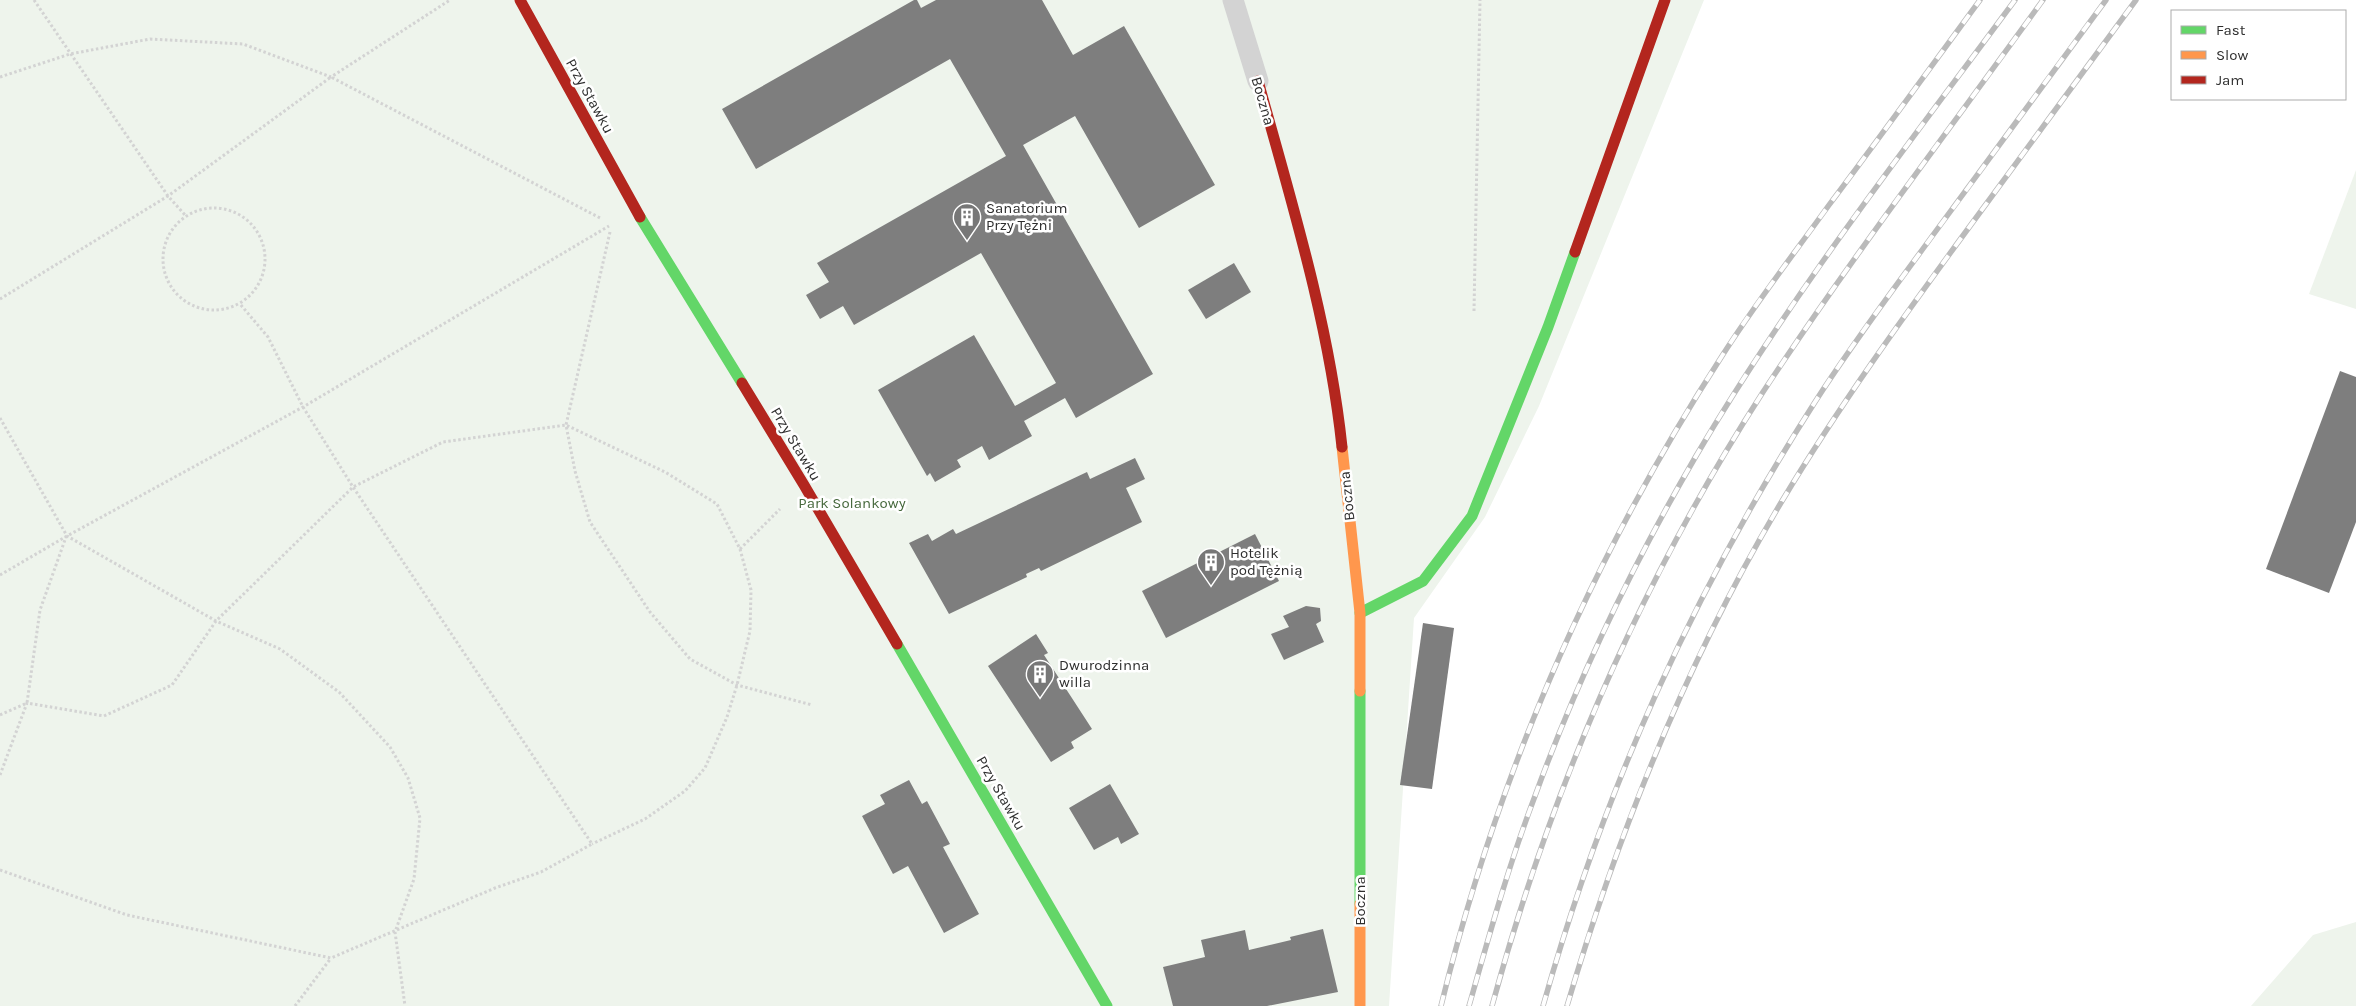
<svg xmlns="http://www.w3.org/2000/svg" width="2356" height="1006" viewBox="0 0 2356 1006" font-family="Karla,sans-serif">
<rect width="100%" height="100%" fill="#fff"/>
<g fill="#eef4ec">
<path d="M 0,0 L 1704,0 L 1539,406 L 1485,517 L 1414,618 L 1389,1006 L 0,1006 Z"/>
<path d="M 2356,170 L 2356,309 L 2309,294 Z"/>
<path d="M 2356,922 L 2356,1006 L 2251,1006 L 2313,935 Z"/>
</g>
<g fill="#7e7e7e">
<path d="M 914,0 L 917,0 L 921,8 L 936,0 L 1042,0 L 1073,55 L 1124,26 L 1215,185 L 1139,228 L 1075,116 L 1023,145 L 1153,374 L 1076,418 L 1065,398 L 1024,421 L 1032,436 L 989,460 L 982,446 L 957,460 L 961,467 L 935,482 L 930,473 L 927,476 L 878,390 L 974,335 L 1015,406 L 1056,383 L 981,253 L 854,325 L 843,306 L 820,319 L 806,295 L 829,282 L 817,263 L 1006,156 L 950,59 L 756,169 L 722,109 Z"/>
<path d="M 1234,263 L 1251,292 L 1206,319 L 1188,290 Z"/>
<path d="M 2340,371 L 2356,377 L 2356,522 L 2329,593 L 2266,569 Z"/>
<path d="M 1135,458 L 1145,479 L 1126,488 L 1142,522 L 1041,571 L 1039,568 L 1026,574 L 1027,577 L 949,614 L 909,543 L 928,534 L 932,541 L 953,529 L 956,534 L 1087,472 L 1090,479 Z"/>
<path d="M 1255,534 L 1279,581 L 1166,638 L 1142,591 Z"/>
<path d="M 1306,606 L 1320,608 L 1321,621 L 1316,624 L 1324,642 L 1284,660 L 1271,634 L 1289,627 L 1283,616 Z"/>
<path d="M 1423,623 L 1454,628 L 1432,789 L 1400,785 Z"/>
<path d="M 1036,634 L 1048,653 L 1044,655 L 1092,729 L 1071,742 L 1074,748 L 1051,762 L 988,666 Z"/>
<path d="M 909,780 L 922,804 L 927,801 L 950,844 L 943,847 L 979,914 L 944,933 L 908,866 L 893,874 L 862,816 L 885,804 L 880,795 Z"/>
<path d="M 1110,784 L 1139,834 L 1121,844 L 1118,837 L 1094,850 L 1069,808 Z"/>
<path d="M 1323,929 L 1338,992 L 1267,1006 L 1173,1006 L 1163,967 L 1205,957 L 1201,940 L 1245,930 L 1249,950 L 1291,940 L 1290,937 Z"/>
</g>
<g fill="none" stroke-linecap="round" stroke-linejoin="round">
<g stroke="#d3d3d3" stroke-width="3" stroke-dasharray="2.5 2.5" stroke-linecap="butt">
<path d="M 34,0 L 168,196 L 185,215"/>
<path d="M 0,77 L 70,54 L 150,39 L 243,44 L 331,77 L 450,0"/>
<circle cx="214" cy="259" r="51"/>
<path d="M 610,232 L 566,425 L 575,471 L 590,522 L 650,612 L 690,659 L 737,685 L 812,705"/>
<path d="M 0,299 L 168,196 L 331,77 L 602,219"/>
<path d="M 1474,311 L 1480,0"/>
<path d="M 0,418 L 67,536 L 216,621 L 280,649 L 339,692 L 390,747 L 408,778 L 420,818 L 414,879 L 395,932 L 405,1006"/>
<path d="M 740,549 L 780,509"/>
<path d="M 0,575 L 67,536 L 303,407 L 609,226"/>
<path d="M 0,715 L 27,703 L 40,610 L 66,537"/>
<path d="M 0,775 L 27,703 L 104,716 L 172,685 L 216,621 L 353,487 L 443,442 L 566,425 L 665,472 L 717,504 L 740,549 L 751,590 L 750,631 L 737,685 L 727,717 L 705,768 L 685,791 L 645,819 L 592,844"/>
<path d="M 0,870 L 127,915 L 331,958 L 495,888 L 541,872 L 592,844 L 353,487 L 303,407 L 268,337 L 240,304"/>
<path d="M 295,1006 L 331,958"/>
</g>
<path stroke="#d3d3d3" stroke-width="21" d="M 1233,0 L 1258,81"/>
<g stroke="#63d668" stroke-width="11">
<path d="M 640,217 L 742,383"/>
<path d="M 1360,613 L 1423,581 L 1472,516 L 1548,327 L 1575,252"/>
<path d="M 897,644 L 1107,1006"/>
<path d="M 1360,691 L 1360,904"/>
</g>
<g stroke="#ff974d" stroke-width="11">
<path d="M 1342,447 L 1360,613 L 1360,691"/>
<path d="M 1360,904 L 1360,1006"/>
</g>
<g stroke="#b3261e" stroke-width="11">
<path d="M 520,0 L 640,217"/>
<path d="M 1258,81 C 1291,200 1329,323 1342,447"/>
<path d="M 1575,252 L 1665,0"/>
<path d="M 742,383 L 804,485 L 897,644"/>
</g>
<g stroke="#bababa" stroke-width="5.5">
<g id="rail">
<path d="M 1441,1006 C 1498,773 1592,557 1722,356 C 1755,304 1793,255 1829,205 C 1880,137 1930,68 1980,0"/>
<path d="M 1469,1006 C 1489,936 1509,864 1535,796 C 1578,678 1633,564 1696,456 C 1790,296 1905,149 2015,0"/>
<path d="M 1492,1006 C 1551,790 1641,581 1763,392 C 1851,258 1949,130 2043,0"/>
<path d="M 1543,1006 C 1605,787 1692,594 1815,402 C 1852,344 1893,290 1933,235 C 1991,157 2048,78 2106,0"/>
<path d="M 1567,1006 C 1619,830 1687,660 1782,501 C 1839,406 1904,316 1970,226 C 2025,151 2081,75 2136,0"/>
</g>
</g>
<use href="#rail" stroke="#fff" stroke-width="4" stroke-dasharray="11" stroke-linecap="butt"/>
</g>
<defs>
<g id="building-pin" transform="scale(1.4375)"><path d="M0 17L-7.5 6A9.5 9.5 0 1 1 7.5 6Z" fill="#777" stroke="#fff"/><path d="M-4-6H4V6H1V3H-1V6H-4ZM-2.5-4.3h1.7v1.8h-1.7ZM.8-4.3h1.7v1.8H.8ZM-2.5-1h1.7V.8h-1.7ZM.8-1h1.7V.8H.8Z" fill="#fff"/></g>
</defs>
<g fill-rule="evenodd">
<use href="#building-pin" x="967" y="217"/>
<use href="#building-pin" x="1211" y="562"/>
<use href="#building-pin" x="1040" y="674"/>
</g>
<g text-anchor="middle" stroke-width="5" stroke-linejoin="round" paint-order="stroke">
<g font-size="15" fill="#2e2e2e" stroke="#fff">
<text transform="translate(590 96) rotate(61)" y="5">Przy Stawku</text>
<text transform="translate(1263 101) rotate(74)" y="5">Boczna</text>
<text transform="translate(796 444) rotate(59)" y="5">Przy Stawku</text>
<text transform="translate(1347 496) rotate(-96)" y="5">Boczna</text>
<text transform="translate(1001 793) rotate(60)" y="5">Przy Stawku</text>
<text transform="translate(1360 901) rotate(-90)" y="5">Boczna</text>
</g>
<g font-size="15" fill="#2e2e2e" stroke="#fff" text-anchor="start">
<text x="986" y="213">Sanatorium<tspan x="986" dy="17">Przy Tężni</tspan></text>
<text x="1230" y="558">Hotelik<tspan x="1230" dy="17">pod Tężnią</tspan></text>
<text x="1059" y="670">Dwurodzinna<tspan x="1059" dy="17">willa</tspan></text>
</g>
<g font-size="15" fill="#46683c" stroke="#fff">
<text x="852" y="508">Park Solankowy</text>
</g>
</g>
<rect x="2171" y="10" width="175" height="90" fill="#ffffff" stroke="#ababab"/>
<rect x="2181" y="26" width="25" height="8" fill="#63d668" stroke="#ababab"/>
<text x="2216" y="35" font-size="15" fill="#2e2e2e">Fast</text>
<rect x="2181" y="51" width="25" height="8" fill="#ff974d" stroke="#ababab"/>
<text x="2216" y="60" font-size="15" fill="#2e2e2e">Slow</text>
<rect x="2181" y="76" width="25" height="8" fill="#b3261e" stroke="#ababab"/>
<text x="2216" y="85" font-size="15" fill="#2e2e2e">Jam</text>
</svg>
